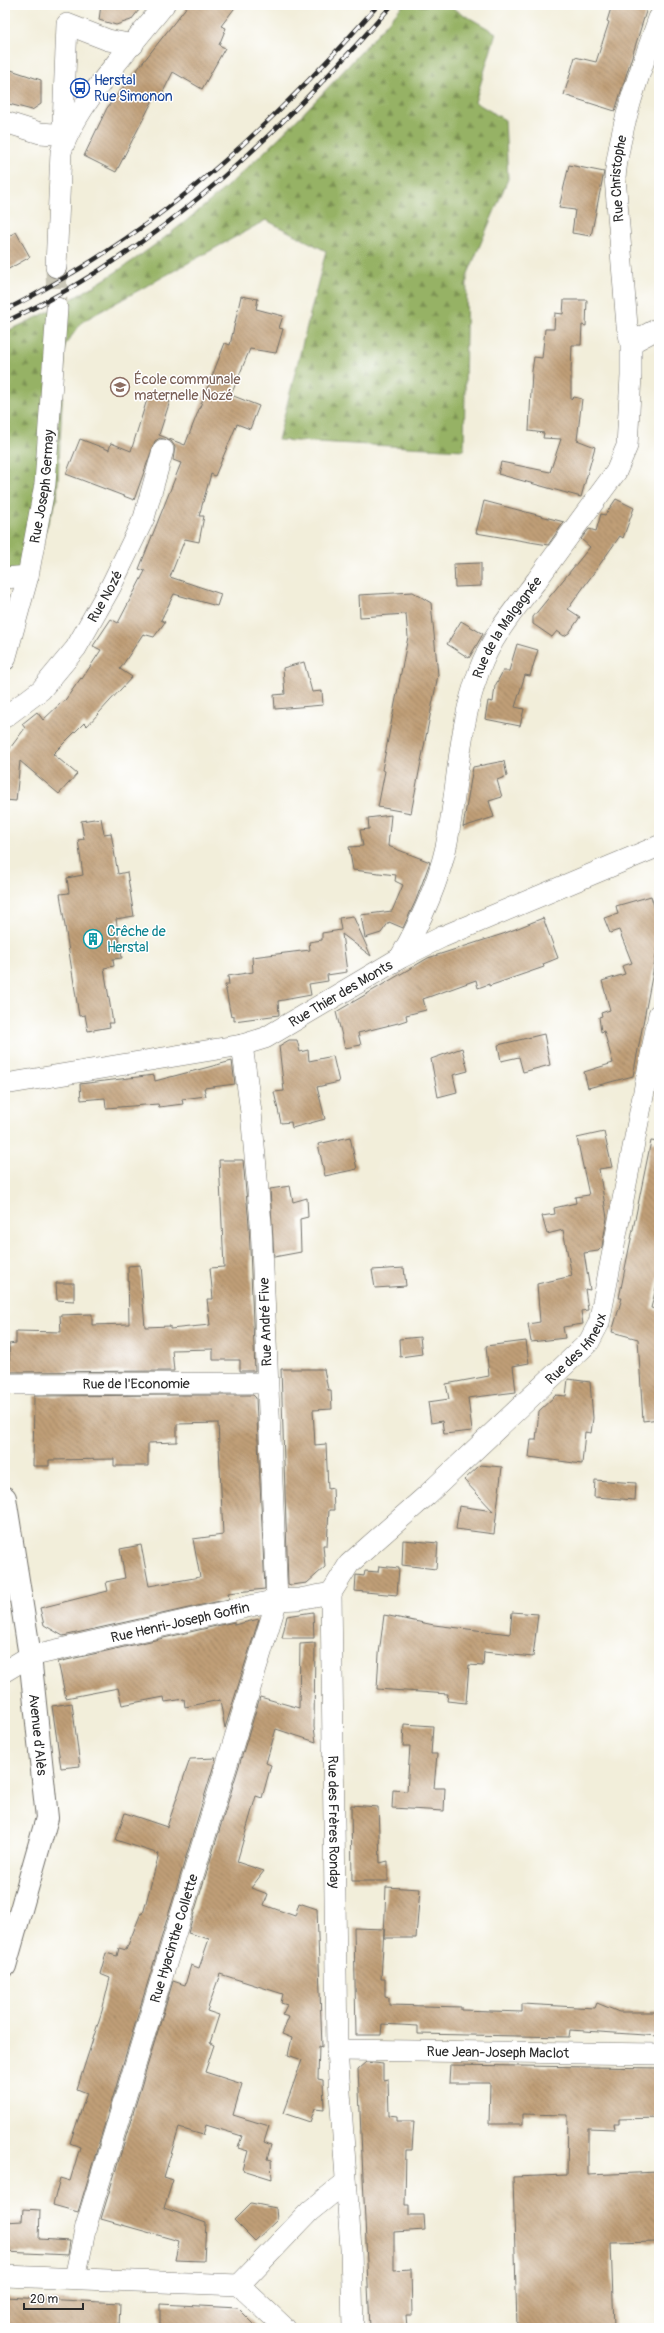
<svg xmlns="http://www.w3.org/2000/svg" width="664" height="2333" viewBox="0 0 664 2333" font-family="Pangolin,sans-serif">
<defs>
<pattern id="forest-firs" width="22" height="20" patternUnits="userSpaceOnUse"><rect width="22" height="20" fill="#96b265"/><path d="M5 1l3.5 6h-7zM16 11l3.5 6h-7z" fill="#7b9153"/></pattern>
<pattern id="building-back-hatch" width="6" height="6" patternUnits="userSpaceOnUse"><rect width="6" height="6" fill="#c09f77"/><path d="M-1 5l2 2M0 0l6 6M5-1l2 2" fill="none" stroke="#9c8262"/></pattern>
</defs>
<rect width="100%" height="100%" fill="#fff"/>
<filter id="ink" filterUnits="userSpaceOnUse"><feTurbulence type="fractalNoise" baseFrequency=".025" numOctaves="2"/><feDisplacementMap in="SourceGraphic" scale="8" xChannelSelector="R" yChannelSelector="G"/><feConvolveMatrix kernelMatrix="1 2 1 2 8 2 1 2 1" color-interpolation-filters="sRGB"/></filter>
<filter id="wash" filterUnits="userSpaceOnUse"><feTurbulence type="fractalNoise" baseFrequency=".012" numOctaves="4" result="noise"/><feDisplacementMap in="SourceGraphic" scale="16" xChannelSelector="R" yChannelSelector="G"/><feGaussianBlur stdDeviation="0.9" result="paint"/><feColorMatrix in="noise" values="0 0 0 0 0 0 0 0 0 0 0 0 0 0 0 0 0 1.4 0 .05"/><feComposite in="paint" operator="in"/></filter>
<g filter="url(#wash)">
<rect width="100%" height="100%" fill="#f2eeda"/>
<path fill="url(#forest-firs)" stroke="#606e48" d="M 403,5 L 447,5 L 496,33 L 475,102 L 505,120 L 508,179 L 467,276 L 464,450 L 278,440 L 326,251 L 266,220 L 83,321 L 65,345 L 57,499 L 28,576 L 5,582 L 5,332 C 166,263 289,134 403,5 Z"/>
<g id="blocks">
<g fill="url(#building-back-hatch)">
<path d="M 101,5 L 143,5 L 131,20 L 116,25 L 99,20 Z"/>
<path d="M 188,5 L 237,5 L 221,26 L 226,28 L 219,45 L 225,48 L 202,89 L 173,72 L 159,100 L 154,98 L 116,172 L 84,156 L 107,108 Z"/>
<path d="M 612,5 L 648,5 L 615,111 L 564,95 L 575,57 L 596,62 L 609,22 L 607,21 Z"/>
<path d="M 5,68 L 41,80 L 41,104 L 32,110 L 5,103 Z"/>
<path d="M 569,165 L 604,172 L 591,236 L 572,233 L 575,210 L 559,208 Z"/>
<path d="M 16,232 L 30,257 L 5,271 L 5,238 Z"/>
<path d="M 241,296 L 258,299 L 256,309 L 283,316 L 279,328 L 283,329 L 276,353 L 250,349 L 231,395 L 259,406 L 250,429 L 237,424 L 215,476 L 211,474 L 199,516 L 204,516 L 199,542 L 185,539 L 170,577 L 221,594 L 217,606 L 174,594 L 161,620 L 165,622 L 154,637 L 143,634 L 120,669 L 132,677 L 87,726 L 84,723 L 53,754 L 77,774 L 59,794 L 20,761 L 16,801 L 5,800 L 5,755 L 25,728 L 22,724 L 37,712 L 43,720 L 62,702 L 63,703 L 81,678 L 82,679 L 101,650 L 93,646 L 111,619 L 118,623 L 145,571 L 139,569 L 181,463 L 173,460 L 175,447 L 171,441 L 160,438 L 155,441 L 134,500 L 66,474 L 80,439 L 109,450 L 111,443 L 131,451 L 149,393 L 170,401 L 159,435 L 185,445 L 225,343 L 230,345 Z"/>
<path d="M 564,300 L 587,300 L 586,326 L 582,325 L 581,345 L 572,345 L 571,371 L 571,400 L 574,397 L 582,399 L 577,440 L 595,447 L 581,497 L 498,474 L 501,462 L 550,472 L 561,439 L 543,438 L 544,433 L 529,431 L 532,371 L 534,357 L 542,358 L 545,329 L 554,329 L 555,313 L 563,314 Z"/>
<path d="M 616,499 L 634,508 L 623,538 L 620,536 L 568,609 L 580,617 L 569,633 L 564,636 L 557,631 L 552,637 L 533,624 L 533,617 L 590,547 L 581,539 L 589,529 L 596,531 L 601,514 L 605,515 Z"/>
<path d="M 484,501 L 564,522 L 548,545 L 476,533 Z"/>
<path d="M 481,563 L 481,586 L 455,587 L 454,564 Z"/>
<path d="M 413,592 L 431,603 L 438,675 L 411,813 L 378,807 L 385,771 L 382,770 L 408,637 L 406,614 L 360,617 L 359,595 Z"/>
<path d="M 461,621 L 483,634 L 469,658 L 447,644 Z"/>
<path d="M 517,644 L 538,650 L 530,676 L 525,675 L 515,707 L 524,709 L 520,726 L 485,719 L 488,701 L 493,702 L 495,686 L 503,671 L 509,671 Z"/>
<path d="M 304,662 L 312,692 L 322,691 L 323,705 L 275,709 L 274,695 L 285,694 L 283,668 Z"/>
<path d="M 504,761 L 507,776 L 497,780 L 502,797 L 489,801 L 494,817 L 463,827 L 473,767 Z"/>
<path d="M 391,815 L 388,846 L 430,862 L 416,900 L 403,928 L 389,922 L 381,933 L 365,938 L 361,915 L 392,911 L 403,885 L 395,881 L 396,875 L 353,870 L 349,847 L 363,846 L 360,830 L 369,829 L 368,818 Z"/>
<path d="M 101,818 L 104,834 L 111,833 L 118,874 L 127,872 L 134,916 L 116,919 L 122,958 L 113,959 L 114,966 L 104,968 L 113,1023 L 109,1023 L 110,1027 L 88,1031 L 85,1015 L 79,1016 L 60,894 L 69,893 L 67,878 L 83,875 L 78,840 L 84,839 L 81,821 Z"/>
<path d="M 651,896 L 657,917 L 659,940 L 633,1076 L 588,1088 L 584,1072 L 613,1063 L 604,1031 L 601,1032 L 599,1017 L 602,1016 L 601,1013 L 610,1010 L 602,981 L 625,974 L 622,966 L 632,963 L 619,930 L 610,933 L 604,918 L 618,914 L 616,906 Z"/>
<path d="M 353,916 L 371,956 L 342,934 L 347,972 L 327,975 L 328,981 L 309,984 L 311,995 L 278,1001 L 279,1015 L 234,1021 L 234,1016 L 231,1017 L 225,985 L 229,985 L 228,976 L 253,972 L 252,957 L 310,950 L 309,942 L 322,940 L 322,933 L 341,930 L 339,918 Z"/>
<path d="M 543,918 L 558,958 L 543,964 L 544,967 L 489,986 L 489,984 L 478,988 L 476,980 L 423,999 L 426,1010 L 406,1015 L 407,1020 L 398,1023 L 358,1033 L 361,1045 L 345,1048 L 336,1012 L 428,958 L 503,934 Z"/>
<path d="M 544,1034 L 550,1065 L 523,1072 L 519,1057 L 501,1061 L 498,1045 Z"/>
<path d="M 289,1040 L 297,1040 L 300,1052 L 308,1050 L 309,1061 L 333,1056 L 339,1082 L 317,1087 L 325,1119 L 292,1128 L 291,1122 L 281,1123 L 274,1092 L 284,1091 L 279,1046 Z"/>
<path d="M 462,1048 L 468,1071 L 453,1075 L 457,1092 L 438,1097 L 431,1059 Z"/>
<path d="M 232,1061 L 235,1084 L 204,1088 L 206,1096 L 182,1099 L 183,1104 L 159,1107 L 158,1104 L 106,1108 L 105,1098 L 81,1100 L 80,1084 L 154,1075 L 155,1081 Z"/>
<path d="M 604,1132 L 612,1167 L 599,1169 L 607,1218 L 602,1247 L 598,1251 L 584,1253 L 590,1290 L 585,1289 L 588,1310 L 581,1311 L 583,1324 L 563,1327 L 565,1338 L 531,1342 L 528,1324 L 540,1322 L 537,1284 L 572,1276 L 563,1230 L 547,1234 L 542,1216 L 555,1214 L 554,1208 L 576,1203 L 575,1197 L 589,1195 L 577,1138 Z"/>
<path d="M 350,1137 L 357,1169 L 325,1176 L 318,1144 Z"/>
<path d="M 651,1141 L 659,1142 L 659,1235 L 655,1236 L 659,1253 L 659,1276 L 651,1308 L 659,1310 L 659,1419 L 643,1421 L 638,1339 L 612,1332 L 622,1298 L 619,1298 Z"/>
<path d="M 219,1160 L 243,1160 L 249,1224 L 255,1371 L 240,1371 L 240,1360 L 213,1360 L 213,1349 L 172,1350 L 174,1371 L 10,1372 L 9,1344 L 16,1343 L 16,1331 L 61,1332 L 60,1315 L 92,1314 L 92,1325 L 129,1324 L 128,1266 L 140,1265 L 145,1327 L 170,1326 L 170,1329 L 210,1325 L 207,1299 L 213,1299 L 210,1268 L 224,1267 Z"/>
<path d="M 290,1186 L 293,1202 L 307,1198 L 308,1217 L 300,1219 L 301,1252 L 274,1257 L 270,1189 Z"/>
<path d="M 404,1268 L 406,1286 L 375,1288 L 372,1270 Z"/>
<path d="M 56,1283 L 74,1283 L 74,1301 L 57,1300 Z"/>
<path d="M 420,1337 L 422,1354 L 400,1357 L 399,1339 Z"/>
<path d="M 526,1341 L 529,1363 L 513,1366 L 516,1392 L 468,1398 L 472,1431 L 444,1434 L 442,1421 L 431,1423 L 428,1402 L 449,1399 L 446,1384 L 489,1376 L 486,1346 Z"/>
<path d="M 281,1369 L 324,1369 L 328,1390 L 331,1390 L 332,1409 L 313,1410 L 315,1445 L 326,1444 L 328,1489 L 333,1488 L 334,1510 L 329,1510 L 327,1545 L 323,1545 L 325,1567 L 307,1583 L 291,1585 L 288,1584 Z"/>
<path d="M 568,1379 L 590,1382 L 593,1418 L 591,1433 L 585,1432 L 582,1464 L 529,1457 L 531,1440 L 536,1440 L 539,1411 L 556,1395 L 566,1396 Z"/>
<path d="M 175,1395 L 253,1395 L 256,1398 L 265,1589 L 228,1593 L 229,1599 L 63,1636 L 44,1625 L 40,1608 L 108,1591 L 106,1582 L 125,1578 L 120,1549 L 141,1545 L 149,1586 L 200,1577 L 193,1539 L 223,1535 L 218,1423 L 177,1424 L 177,1442 L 148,1443 L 148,1466 L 114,1466 L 114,1459 L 49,1460 L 49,1466 L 33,1466 L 34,1396 Z"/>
<path d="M 480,1465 L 502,1467 L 494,1534 L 456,1529 L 459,1506 L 493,1511 L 464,1480 Z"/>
<path d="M 595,1480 L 636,1483 L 635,1500 L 594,1497 Z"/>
<path d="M 403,1540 L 438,1543 L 436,1569 L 402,1565 Z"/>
<path d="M 379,1566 L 399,1568 L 397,1595 L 355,1591 L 356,1575 L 364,1576 L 365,1571 L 378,1572 Z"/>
<path d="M 313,1612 L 314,1638 L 282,1638 L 287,1616 Z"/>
<path d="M 512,1612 L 538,1614 L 533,1657 L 484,1652 L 483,1666 L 469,1665 L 466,1703 L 447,1701 L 448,1694 L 377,1689 L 379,1654 L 384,1615 L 434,1625 L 510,1634 Z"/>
<path d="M 259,1619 L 225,1728 L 220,1700 L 185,1707 L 184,1699 L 165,1702 L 164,1697 L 122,1705 L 118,1688 L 66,1698 L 58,1662 L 234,1622 L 234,1625 Z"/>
<path d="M 315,1643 L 314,1727 L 316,1742 L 276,1729 L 266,1763 L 271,1765 L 262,1798 L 256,1796 L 237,1862 L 264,1871 L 251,1888 L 268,1894 L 264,1905 L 295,1916 L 299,1903 L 317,1909 L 322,2047 L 319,2046 L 318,2079 L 323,2080 L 324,2109 L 315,2108 L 310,2122 L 283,2113 L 302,2060 L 288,2055 L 292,2038 L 282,2034 L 289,2017 L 282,2015 L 287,2005 L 281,2003 L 283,1994 L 220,1974 L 207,2011 L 219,2015 L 210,2043 L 214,2045 L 205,2072 L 242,2084 L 233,2115 L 269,2126 L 264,2142 L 271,2145 L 267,2159 L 271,2160 L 272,2179 L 243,2170 L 248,2151 L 238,2148 L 242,2136 L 206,2125 L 203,2135 L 179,2128 L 164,2177 L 173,2180 L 164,2208 L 206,2223 L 204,2261 L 175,2260 L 179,2241 L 101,2219 L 173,1981 L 185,1985 L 191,1965 L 199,1968 L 209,1939 L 188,1933 L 260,1697 L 299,1708 L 300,1644 Z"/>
<path d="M 72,1703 L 80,1766 L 61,1768 L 52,1706 Z"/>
<path d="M 404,1724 L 433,1726 L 431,1754 L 437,1754 L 434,1788 L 445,1788 L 444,1811 L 392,1808 L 393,1790 L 407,1791 L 410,1746 L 403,1746 Z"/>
<path d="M 216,1758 L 78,2212 L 53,2205 L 60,2178 L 70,2181 L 80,2147 L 70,2143 L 87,2093 L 77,2089 L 102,2011 L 110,1978 L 100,1974 L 106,1953 L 117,1956 L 119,1948 L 126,1950 L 141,1913 L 143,1914 L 159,1854 L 116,1840 L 125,1813 L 167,1827 L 190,1759 Z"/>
<path d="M 351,1805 L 378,1807 L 380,1863 L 388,1861 L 388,1881 L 352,1881 Z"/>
<path d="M 386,1887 L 420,1889 L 416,1938 L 384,1938 Z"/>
<path d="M 354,1928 L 384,1929 L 381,1979 L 385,1979 L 385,1997 L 389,1998 L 389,2005 L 461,2007 L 461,2010 L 522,2012 L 522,2004 L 595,2008 L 597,2003 L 619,2012 L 659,2012 L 659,2036 L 570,2030 L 569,2037 L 418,2034 L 418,2026 L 382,2024 L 381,2035 L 356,2035 Z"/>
<path d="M 366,2062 L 383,2064 L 383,2080 L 388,2079 L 389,2115 L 397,2116 L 397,2121 L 414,2121 L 412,2150 L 406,2150 L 405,2205 L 409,2205 L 409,2215 L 424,2215 L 425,2230 L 394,2232 L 394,2270 L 411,2269 L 412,2315 L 406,2315 L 407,2328 L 370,2328 L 358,2069 Z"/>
<path d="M 450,2065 L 659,2068 L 659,2118 L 619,2119 L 619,2124 L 614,2124 L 615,2129 L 588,2128 L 588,2175 L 659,2172 L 659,2242 L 611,2243 L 614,2328 L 517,2328 L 513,2177 L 567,2175 L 568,2115 L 523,2114 L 523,2124 L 489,2124 L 490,2083 L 449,2083 Z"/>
<path d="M 251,2203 L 276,2208 L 277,2220 L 255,2241 L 234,2220 Z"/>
<path d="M 23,2209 L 40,2210 L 39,2239 L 70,2241 L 68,2255 L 5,2252 L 5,2222 L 22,2221 Z"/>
<path d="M 5,2297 L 120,2303 L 119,2328 L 63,2328 L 5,2324 Z"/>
<path d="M 160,2304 L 238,2308 L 258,2328 L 160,2328 Z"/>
</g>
</g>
</g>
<g filter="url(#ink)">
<use href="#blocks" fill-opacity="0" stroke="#716f68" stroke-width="1"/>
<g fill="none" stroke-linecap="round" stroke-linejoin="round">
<path stroke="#cac7b7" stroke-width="21" stroke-dasharray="21 10" stroke-linecap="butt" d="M 56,267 L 57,308"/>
<g stroke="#716f68" stroke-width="22">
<g id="street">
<path d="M 5,122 L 40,133 L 67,135"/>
<path d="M 67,135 L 63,125 L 67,24 L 108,40 L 133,45"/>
<path d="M 56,267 L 61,152 C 77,103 131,47 164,5"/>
<path d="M 631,343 L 659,328"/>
<path d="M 5,578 L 28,576"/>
<path id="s1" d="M 5,660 L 28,576 L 45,484 L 57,308"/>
<path id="s2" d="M 5,717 L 41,690 L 76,648 L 111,586 L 144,518 L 163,450"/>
<path id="s3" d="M 400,958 C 420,923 437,887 446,847 C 458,789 458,727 479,671 C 491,637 515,609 537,580 C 563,544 589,508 616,472 L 627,446 L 631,376 L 631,343 L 627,326 L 615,177 C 620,123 641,69 659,18"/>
<path id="s4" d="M 5,1084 L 242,1045 L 265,1038 L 400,958 L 442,937 L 659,846"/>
<path id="s5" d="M 5,1384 L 267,1383"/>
<path id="s6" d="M 331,1593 L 337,2050 L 351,2249 L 353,2328"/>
<path id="s7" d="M 331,1593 L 349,1564 L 427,1495 L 589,1342 L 599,1323 L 659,1014"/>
<path id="s8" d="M 5,1671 L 30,1656 L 277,1600 L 299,1599 L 331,1593"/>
<path id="s9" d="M 337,2050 L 659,2054"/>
<path d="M 5,2276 L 239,2285"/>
<path id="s10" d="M 75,2278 L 86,2226 L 277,1600 L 261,1223 L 251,1112 L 242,1045"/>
<path d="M 239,2285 L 310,2211 L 346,2182"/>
<path d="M 239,2285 L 285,2328"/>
</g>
</g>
<g stroke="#716f68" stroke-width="24">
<g id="secondary">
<path id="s11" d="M 5,1498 L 30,1656 L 47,1818 L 5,1966"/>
</g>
</g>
<use href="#street" stroke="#fff" stroke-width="21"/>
<use href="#secondary" stroke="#fff" stroke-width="22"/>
<g stroke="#2b2b2b" stroke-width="4.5">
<g id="rail">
<path d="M 5,310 C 31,298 55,283 79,269 C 194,199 289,106 378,5"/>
<path d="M 5,322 C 159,251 282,131 392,5"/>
</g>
</g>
<use href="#rail" stroke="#fff" stroke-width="3" stroke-dasharray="9" stroke-linecap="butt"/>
</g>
</g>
<defs>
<g id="bus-ring" transform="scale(1)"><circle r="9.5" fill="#fff" stroke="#1a4fb4" stroke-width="1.5"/><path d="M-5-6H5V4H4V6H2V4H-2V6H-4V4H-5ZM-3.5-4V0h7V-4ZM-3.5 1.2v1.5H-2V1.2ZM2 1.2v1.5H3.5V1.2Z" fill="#1a4fb4"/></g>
<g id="school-ring" transform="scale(1)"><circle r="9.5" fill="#fff" stroke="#8d6e63" stroke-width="1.5"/><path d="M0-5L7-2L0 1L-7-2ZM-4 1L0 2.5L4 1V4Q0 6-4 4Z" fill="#8d6e63"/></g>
<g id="building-ring" transform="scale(1)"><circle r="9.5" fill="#fff" stroke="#0f9aa8" stroke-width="1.5"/><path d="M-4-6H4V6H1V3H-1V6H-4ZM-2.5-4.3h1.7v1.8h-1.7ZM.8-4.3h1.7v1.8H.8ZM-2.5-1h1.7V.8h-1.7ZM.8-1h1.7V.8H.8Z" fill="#0f9aa8"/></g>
</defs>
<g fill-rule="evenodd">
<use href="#bus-ring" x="80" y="88"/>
<use href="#school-ring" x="120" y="387"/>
<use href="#building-ring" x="93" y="939"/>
</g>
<g text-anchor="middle" stroke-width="3" stroke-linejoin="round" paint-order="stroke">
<g font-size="14" fill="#164399" stroke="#fff" text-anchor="start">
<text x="94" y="85">Herstal<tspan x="94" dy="16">Rue Simonon</tspan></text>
</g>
<g font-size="14" fill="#2b2b2b" stroke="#fff">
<text dy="5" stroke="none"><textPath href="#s3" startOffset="839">Rue Christophe</textPath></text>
<text dy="5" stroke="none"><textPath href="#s1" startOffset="178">Rue Joseph Germay</textPath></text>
<text dy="5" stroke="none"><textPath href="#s2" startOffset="159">Rue Nozé</textPath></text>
<text dy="5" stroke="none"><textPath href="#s3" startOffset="352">Rue de la Malgagnée</textPath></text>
<text dy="5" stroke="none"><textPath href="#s4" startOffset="352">Rue Thier des Monts</textPath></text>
<text transform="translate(265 1322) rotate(-92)" y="5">Rue André Five</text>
<text dy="5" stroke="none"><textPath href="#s7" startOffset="348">Rue des Hineux</textPath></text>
<text dy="5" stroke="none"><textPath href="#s5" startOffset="131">Rue de l'Economie</textPath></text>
<text dy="5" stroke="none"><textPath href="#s8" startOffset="183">Rue Henri-Joseph Goffin</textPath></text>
<text dy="5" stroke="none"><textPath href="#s11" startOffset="239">Avenue d'Alès</textPath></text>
<text dy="5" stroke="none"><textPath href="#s6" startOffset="229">Rue des Frères Ronday</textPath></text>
<text dy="5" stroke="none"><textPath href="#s10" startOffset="354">Rue Hyacinthe Collette</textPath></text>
<text dy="5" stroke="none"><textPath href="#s9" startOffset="161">Rue Jean-Joseph Maclot</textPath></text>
</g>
<g font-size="14" fill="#785e54" stroke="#fff" text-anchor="start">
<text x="134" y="384">École communale<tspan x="134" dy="16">maternelle Nozé</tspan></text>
</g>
<g font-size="14" fill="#0d838f" stroke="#fff" text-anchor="start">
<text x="107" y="936">Crêche de<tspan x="107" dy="16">Herstal</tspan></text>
</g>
</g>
<rect width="664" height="2333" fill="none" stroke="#fff" stroke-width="20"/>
<path d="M24 2303v6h59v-6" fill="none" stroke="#2b2b2b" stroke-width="2"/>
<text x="30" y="2303" font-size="12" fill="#2b2b2b" stroke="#ffffff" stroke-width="3" paint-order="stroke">20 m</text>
</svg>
